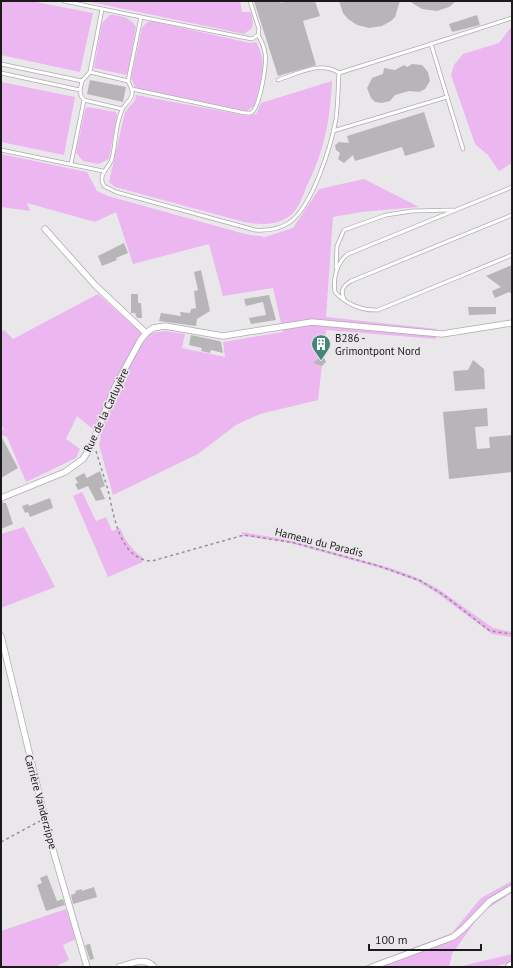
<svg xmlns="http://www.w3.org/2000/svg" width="513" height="968" viewBox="0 0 513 968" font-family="'PT Sans',sans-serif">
<rect width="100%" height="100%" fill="#eae7eb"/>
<g fill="#ecb6f0">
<path d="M 1,1 L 31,1 L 93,13 L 80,72 L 1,55 Z"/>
<path d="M 86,1 L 240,1 L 242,12 L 251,12 L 253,21 L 252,28 L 244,34 Z"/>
<path d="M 110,15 C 120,15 130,17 136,27 L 128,72 L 126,75 L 94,68 L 102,23 Z"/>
<path d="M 151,21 L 250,43 L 256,42 C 269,63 260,82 255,105 L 247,111 L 136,88 L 131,78 L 142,28 L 146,23 Z"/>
<path d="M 512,26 L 512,163 L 499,171 L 488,155 L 475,144 L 451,75 L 454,65 L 463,54 L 499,43 Z"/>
<path d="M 332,81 C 330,123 324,151 306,188 C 303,196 298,209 291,215 C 277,226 260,225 244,222 L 115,187 L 109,182 L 125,112 L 135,100 L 136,95 L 248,116 L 256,114 L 261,103 Z"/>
<path d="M 1,82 L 75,97 L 64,155 L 1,142 Z"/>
<path d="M 87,107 L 116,112 L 117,115 L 109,159 L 98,164 L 83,161 L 76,153 L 85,110 Z"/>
<path d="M 1,154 L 87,172 L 97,191 L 108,196 L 245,234 L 265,237 L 293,228 L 319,189 L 364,179 L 419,207 L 361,212 L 333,217 L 326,317 L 437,329 L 436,339 L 326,330 L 318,400 L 260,414 L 236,425 L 198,454 L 113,495 L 99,445 L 101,436 L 77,416 L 66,439 L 80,449 L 76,458 L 26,482 L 7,437 L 1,435 L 1,431 L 4,429 L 1,425 L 1,332 L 4,330 L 13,339 L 98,294 L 147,338 L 151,333 L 165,331 L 185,334 L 182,348 L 225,357 L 223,342 L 283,332 L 273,288 L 223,296 L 209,244 L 133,264 L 116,212 L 95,222 L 27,203 L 30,211 L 1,207 Z"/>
<path d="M 82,492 L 96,521 L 106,517 L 112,531 L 120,528 C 125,540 131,549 142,557 L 143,562 L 108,577 L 73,496 Z"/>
<path d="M 24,527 L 55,587 L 1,608 L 1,534 Z"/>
<path d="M 242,532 L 289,540 L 387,567 L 413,576 L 437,588 L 493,628 L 512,632 L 512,637 L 492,634 L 437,593 L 417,581 L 384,569 L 286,542 L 243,536 Z"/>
<path d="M 512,881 L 512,893 L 482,912 L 452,954 L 449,967 L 362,967 L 452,933 L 481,898 Z"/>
<path d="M 66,909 L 76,939 L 63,945 L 69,960 L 55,967 L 1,967 L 1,931 Z"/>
<path d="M 512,954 L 512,962 L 494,967 L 458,967 Z"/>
</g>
<g fill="#b8b5b8">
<path d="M 254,1 L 280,1 L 281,3 L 286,1 L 315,1 L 320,16 L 303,21 L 316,65 L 278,76 Z"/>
<path d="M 339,1 L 400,1 L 395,17 L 391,21 L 382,26 L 369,28 L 357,25 L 348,19 L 343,13 Z"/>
<path d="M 409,1 L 456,1 L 449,7 L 437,11 L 422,9 Z"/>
<path d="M 477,15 L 480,25 L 452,32 L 449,24 Z"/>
<path d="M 412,64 L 422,65 L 428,72 L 430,81 L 425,89 L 419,92 L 409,91 L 395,95 L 390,101 L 382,103 L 375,102 L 371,98 L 367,88 L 372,78 L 383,74 L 384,68 L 395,70 L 404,65 L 407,67 Z"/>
<path d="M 90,80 L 126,87 L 123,102 L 87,94 Z"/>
<path d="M 424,112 L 435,147 L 405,156 L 402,147 L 355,161 L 353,155 L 344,163 L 338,159 L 340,153 L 336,150 L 335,145 L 339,142 L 349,143 L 347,136 Z"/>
<path d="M 124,243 L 128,253 L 116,258 L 117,260 L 102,266 L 98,256 Z"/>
<path d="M 512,265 L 512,294 L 509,292 L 495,298 L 492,291 L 501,287 L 486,276 Z"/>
<path d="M 201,270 L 210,311 L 197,319 L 196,326 L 159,321 L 161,313 L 181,316 L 180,312 L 190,313 L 191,309 L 196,308 L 194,291 L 198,290 L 194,272 Z"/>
<path d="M 131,294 L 138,294 L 138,303 L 141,303 L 142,318 L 137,318 L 135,313 L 131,313 Z"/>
<path d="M 269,295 L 276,320 L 251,324 L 249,318 L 266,315 L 263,302 L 246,306 L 244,299 Z"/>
<path d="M 468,307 L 496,307 L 496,314 L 469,315 Z"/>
<path d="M 191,335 L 219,341 L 221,342 L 223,353 L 211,350 L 210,353 L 201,351 L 202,348 L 189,345 Z"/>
<path d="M 323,355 L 326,362 L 322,366 L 313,363 Z"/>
<path d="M 473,360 L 484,369 L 485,389 L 455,391 L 453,371 L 468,370 Z"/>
<path d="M 487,408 L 488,426 L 475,427 L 477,449 L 490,448 L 489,437 L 512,435 L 512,472 L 449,479 L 443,412 Z"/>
<path d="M 1,436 L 18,468 L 1,478 Z"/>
<path d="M 100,471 L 105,486 L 100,488 L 105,499 L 96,501 L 88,486 L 78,490 L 75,484 L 78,483 L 75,478 L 84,473 L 87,478 Z"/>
<path d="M 50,498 L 53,508 L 30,517 L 28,512 L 25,513 L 22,506 L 28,504 L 29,506 Z"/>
<path d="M 1,502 L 6,503 L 13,524 L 1,529 Z"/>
<path d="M 47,875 L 57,901 L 63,899 L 65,905 L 46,911 L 37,885 L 42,883 L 40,878 Z"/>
<path d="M 94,887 L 97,897 L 73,904 L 71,895 L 76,893 L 75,891 L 82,889 L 82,891 Z"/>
<path d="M 90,944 L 94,959 L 90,960 L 85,945 Z"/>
</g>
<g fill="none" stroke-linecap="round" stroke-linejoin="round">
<g stroke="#aeacaf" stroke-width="4.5">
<g id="service">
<path d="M 64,1 L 141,17 L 128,81 C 130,85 133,90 132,95 C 130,102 124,104 122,110 C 115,125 116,143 112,159 C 109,168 97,175 104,186 L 116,192 L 255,230 C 268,231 280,229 290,222 C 313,205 331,146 336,119 C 338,104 338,88 339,73 L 431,44"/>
<path d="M 141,17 L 252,39 L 258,35 L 259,29 L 250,1"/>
<path d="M 1,64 L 82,81"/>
<path d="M 90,72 L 128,81"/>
<path d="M 1,73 L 80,90 L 81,96 L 84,100 L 71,164"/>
<path d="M 278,80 C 297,74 321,60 339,73"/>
<path d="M 132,89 L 245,113 L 251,113 C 260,108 267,63 265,53 C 264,46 261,40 258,35"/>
<path d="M 80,90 L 82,81 L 90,72 L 102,9"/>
<path d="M 84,100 L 122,109"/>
<path d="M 333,131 L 447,97"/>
<path d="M 463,149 L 431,44 L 512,18"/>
<path d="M 1,150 L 103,171"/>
<path d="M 512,187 L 348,254 C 336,263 333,279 335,292 C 346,304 362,311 378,310 L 512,255"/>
<path d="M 336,268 L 337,246 L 344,230 L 386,215 L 412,211 L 453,210"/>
<path d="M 344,299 C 340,290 343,286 351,281 L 512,215"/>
</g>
</g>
<g stroke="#aeacaf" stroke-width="7">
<g id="minor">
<path d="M 45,229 L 95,285 L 146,333"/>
<path d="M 1,498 L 65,472 L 83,459 L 90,448 L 115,387 L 140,341 L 146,333 L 153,328 L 165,326 L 223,336 L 312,322 L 442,334 L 512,323"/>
<path d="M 1,636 L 51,843 L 87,967"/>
<path d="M 119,967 C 130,964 145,956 154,967"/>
<path d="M 372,967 L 453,937 L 463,929 L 490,901 L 512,888"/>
</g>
</g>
<g stroke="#aeacaf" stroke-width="12">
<path id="trunk" d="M 511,967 L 512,967"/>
</g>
<g stroke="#949295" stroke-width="1.5" stroke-dasharray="3 3" stroke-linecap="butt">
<path d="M 96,451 C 100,464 104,477 108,490 C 114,515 119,560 152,561 L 244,535 L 295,543 L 379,566 L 421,581 L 445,596 L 490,631 L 512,634"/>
<path d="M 1,842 L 40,821"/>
</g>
<use href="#service" stroke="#fff" stroke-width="3"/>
<use href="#minor" stroke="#fff" stroke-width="5.5"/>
<use href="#trunk" stroke="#fff" stroke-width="10"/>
</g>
<defs>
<g id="building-pin" transform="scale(1)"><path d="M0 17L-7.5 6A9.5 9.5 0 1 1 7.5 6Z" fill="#438679" stroke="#eae7eb"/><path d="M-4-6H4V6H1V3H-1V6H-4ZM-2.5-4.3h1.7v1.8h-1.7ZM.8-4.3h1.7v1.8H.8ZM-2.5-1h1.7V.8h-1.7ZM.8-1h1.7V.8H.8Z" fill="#fff"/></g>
</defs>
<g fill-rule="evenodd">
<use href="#building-pin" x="321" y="344"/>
</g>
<g text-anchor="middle" stroke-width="3.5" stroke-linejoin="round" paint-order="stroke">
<g font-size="11" fill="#1c1b1c" stroke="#eae7eb" text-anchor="start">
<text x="335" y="342">B286 -<tspan x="335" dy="13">Grimontpont Nord</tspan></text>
</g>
<g font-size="11" fill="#1c1b1c" stroke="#eae7eb">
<text transform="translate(106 410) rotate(-65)" y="4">Rue de la Carluyère</text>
<text transform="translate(319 542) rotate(14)" y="4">Hameau du Paradis</text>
<text transform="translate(41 802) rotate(75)" y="4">Carrière Vanderzippe</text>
</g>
</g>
<rect width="513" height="968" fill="none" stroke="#1c1b1c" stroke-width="4"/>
<path d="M369 944v6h112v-6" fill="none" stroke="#1c1b1c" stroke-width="2"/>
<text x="375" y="944" font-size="12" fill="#1c1b1c" stroke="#eae7eb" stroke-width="3" paint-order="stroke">100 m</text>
</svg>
